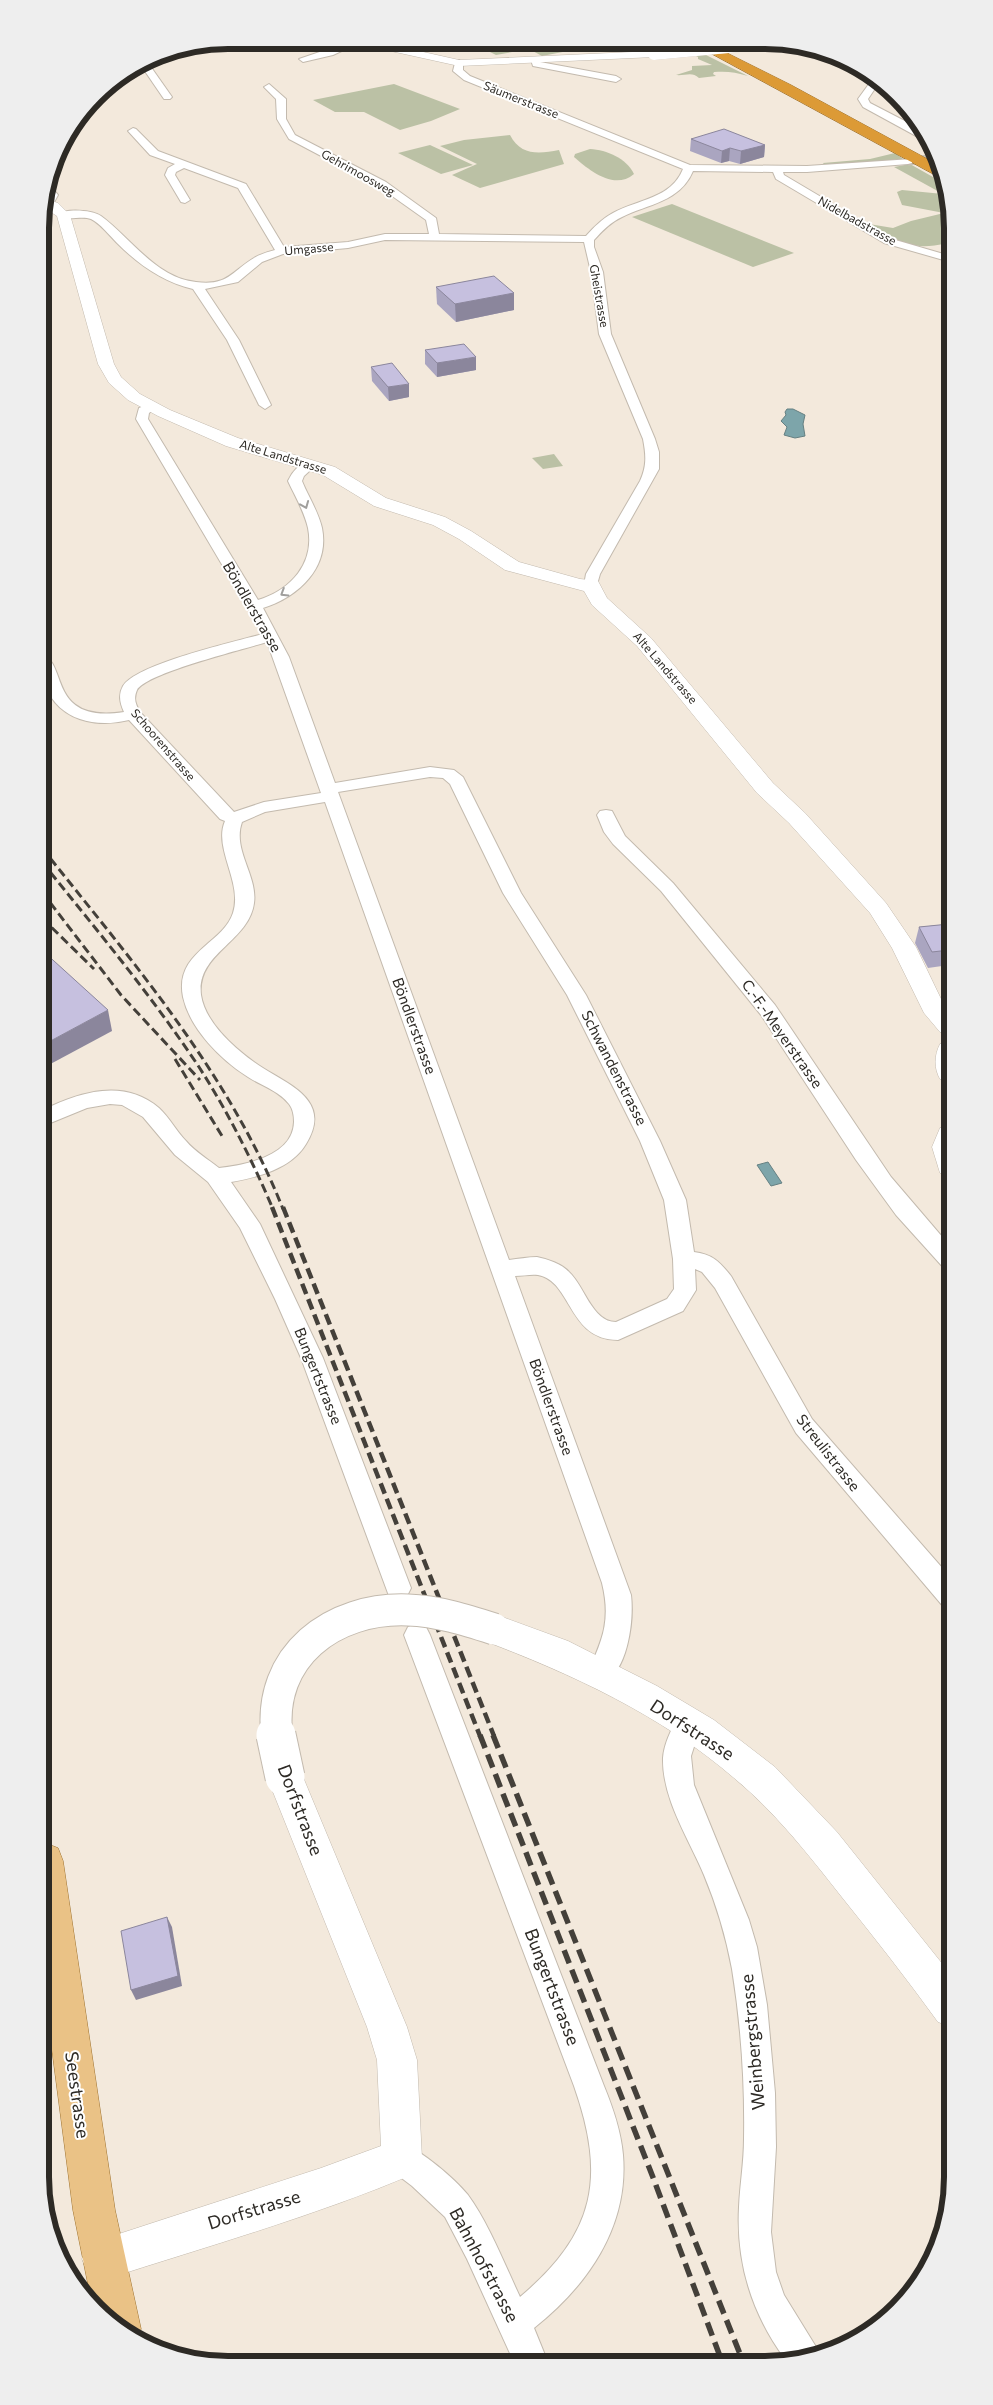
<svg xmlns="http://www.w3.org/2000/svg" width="993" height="2405" viewBox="0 0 993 2405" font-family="Commissioner,sans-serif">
<rect width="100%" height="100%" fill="#f3e9dc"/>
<g fill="#bbc1a5">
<path d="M 484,42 L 507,42 L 523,50 L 496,55 L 474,44 Z"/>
<path d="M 516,42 L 614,42 L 542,56 Z"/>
<path d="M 700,52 L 748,76 C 736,72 726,71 714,72 L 713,74 L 716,76 L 699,78 C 692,71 685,76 676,75 L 692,70 L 692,66 L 712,65 L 698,59 L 698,57 L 694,55 Z"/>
<path d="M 394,84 L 460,109 L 431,121 L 400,130 L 364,112 L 335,112 L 313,100 Z"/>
<path d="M 510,135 C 521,156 539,154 559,150 L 564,164 L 480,188 L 452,175 L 477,164 L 440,146 L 464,140 Z"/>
<path d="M 430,145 L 473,165 L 441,174 L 398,153 Z"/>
<path d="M 590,149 C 607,150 626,158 634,174 C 614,191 589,170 574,157 L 575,154 Z"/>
<path d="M 895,153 L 903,159 L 825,166 L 823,163 L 870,159 Z"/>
<path d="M 910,164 L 947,185 L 947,243 C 910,252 901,241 869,224 L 893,228 L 911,221 L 944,213 L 902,205 L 897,192 L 902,190 L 943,194 L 894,167 Z"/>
<path d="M 672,204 L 794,253 L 753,267 L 632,217 Z"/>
<path d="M 554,454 L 563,466 L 543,469 L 532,458 Z"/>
</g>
<g fill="#7da5aa" stroke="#658082">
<path d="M 787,409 L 793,409 L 805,415 L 803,424 L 805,436 L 795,438 L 784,435 L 787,427 L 781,421 L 786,415 L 785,412 Z"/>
<path d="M 768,1162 L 782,1183 L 771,1186 L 757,1165 Z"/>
</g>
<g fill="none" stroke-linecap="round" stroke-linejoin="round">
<path stroke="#cbc3b7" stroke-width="9" stroke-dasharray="9 4.5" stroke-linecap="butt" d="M 908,161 L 938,158"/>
<g stroke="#c3baae" stroke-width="2">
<g id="minor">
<path d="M 352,41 L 363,41 L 333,55 L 303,62 L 299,59 Z"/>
<path d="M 535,57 L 540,62 L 616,76 L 621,79 L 616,82 L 533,66 L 531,60 Z"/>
<path d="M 146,60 L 172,97 L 170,99 L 164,99 L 140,64 Z"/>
<path d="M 459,60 L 463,63 L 463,70 L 470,76 L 690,165 L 807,166 L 912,159 L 912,163 L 908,164 L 807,172 L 783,172 L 784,175 L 892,239 L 947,255 L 947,261 L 884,243 L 776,179 L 773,172 L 693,171 C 680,202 648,204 622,217 C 611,222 602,231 594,240 L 594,247 L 603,272 L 611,334 L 655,439 L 659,452 L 659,469 L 600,574 L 596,588 L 586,588 L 584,585 L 586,574 L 640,481 C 647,466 646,455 643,439 L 599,334 L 591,272 L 584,242 L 385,240 L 348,248 L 283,254 L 262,262 L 238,282 L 205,289 L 239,340 L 271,405 L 265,409 L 259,405 L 227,340 L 193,289 C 163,282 139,265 117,243 C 110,236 100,223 91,219 C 81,215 66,222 58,215 C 65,208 93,210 101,216 C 131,238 156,278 196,282 C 228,286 231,272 254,258 C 260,254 268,252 275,250 L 238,188 L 184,168 L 176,172 L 175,175 L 190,200 L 185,203 L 181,202 L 165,175 L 168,168 L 175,164 L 150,155 L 128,131 L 133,128 L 136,129 L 158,151 L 246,184 L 284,247 L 348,242 L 385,234 L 429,234 L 426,220 L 378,186 L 289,139 L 277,119 L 276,99 L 264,87 L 269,84 L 286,99 L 286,119 L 295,135 L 386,182 L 436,218 L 439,234 L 586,236 C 594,227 602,219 613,213 C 638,199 671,199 683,169 L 464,80 L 453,71 L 455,63 Z"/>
<path d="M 874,77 L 880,81 L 868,99 L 870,103 L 926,132 L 929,138 L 918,137 L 863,107 L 858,99 Z"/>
<path d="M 49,184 L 58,195 L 52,206 L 48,207 L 43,205 L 48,195 Z"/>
<path d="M 151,403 L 157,407 L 149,413 L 148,419 L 258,600 C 291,590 315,563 308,528 C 304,511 295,496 288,481 C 292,472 299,464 309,461 L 316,465 L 304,476 L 302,481 C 308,496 318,511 322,528 C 330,568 298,597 263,608 L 289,657 L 335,783 L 430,767 L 454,770 L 463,777 L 521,893 L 586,995 L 660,1141 L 686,1200 L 694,1252 C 712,1254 720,1262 731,1276 L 812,1419 L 951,1578 L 951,1609 L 942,1605 L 796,1433 L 715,1288 L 702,1272 L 695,1269 L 696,1290 L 683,1311 L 618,1340 C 568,1340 572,1281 538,1275 C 531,1274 523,1276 515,1276 L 631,1595 C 634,1620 628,1674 601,1684 L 592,1681 L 588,1672 C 603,1639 611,1620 602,1583 L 325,802 L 265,812 L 242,822 C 232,850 258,876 254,903 C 249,942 196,953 201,995 C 205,1022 233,1047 254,1062 C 282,1083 335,1097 306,1144 C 291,1169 258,1177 231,1182 L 260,1224 L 323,1358 L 411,1588 L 407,1596 L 398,1599 L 389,1596 L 301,1358 L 275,1299 L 240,1228 L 208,1182 L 175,1155 L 143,1117 L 122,1105 L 110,1104 L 87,1108 L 43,1126 L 43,1110 C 80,1092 124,1078 159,1108 C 170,1118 176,1131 186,1141 C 195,1152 208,1159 219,1168 C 245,1165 293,1156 294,1122 C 294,1116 293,1109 289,1104 C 279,1091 262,1086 248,1077 C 221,1060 190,1029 183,997 C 174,952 223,944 233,913 C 243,882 213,849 225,821 L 220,819 L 129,720 C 81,732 38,709 42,655 C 68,662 47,724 124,712 C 120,703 118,695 123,686 C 137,664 234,642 263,634 L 136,419 L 139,408 ZM 267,642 L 321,793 L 264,802 L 234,812 L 140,712 C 136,705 133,699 137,690 C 146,673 245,649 267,642 ZM 430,777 L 443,778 L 450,784 L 503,893 L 567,995 L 640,1141 L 664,1200 L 673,1259 L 674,1289 L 667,1299 L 616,1322 C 592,1322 584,1285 569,1272 C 562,1264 547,1259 537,1257 C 528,1257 518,1259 509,1260 L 338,792 Z"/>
<path d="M 606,810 L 612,811 L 625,836 L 673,883 L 775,1005 L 891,1177 L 950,1246 L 950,1268 L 942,1266 L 896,1215 L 856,1160 L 761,1015 L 661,891 L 613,844 L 604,832 L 597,815 L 600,811 Z"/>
<path d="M 417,1623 L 426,1627 L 430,1635 L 604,2086 C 613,2108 621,2131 623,2155 C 629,2227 587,2286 534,2328 L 547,2360 L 513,2360 L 467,2259 L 445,2217 L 412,2186 L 391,2170 L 386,2159 L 391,2148 L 402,2143 C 422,2151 454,2178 468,2195 C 488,2222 505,2265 520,2297 C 596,2233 606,2177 574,2086 L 404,1635 L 408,1627 Z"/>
<path d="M 688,1712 L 698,1716 L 701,1725 L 691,1756 L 694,1785 L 749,1920 L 757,1947 L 767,2005 L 775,2093 L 776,2147 L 771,2232 L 776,2272 L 784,2295 L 821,2355 L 813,2359 L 785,2359 C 752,2314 736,2263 739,2207 C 740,2184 744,2162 744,2139 C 745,2082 741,2025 732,1969 C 726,1937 717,1906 704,1875 C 689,1839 662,1799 663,1758 C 664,1743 672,1729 678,1716 Z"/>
</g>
</g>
<g stroke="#c3baae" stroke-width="1">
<g id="tertiary">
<path d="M 45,199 L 58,203 L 70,215 L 114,364 L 121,377 L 140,394 L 170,410 L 238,438 L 335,467 L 386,498 L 445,517 L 471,531 L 519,562 L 580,579 L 598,581 L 607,598 L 651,638 L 773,783 L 805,813 L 886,903 L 916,947 L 943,1003 L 949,1010 L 949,1035 L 940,1032 L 924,1013 L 892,948 L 870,913 L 789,823 L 757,793 L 637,646 L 592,605 L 584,591 L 505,570 L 459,539 L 433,525 L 374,506 L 323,475 L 226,446 L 158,416 L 128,400 L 109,383 L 98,364 L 57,216 L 43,207 Z"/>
<path d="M 949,1041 L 949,1082 L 940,1079 C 934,1069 934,1055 940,1044 Z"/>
<path d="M 949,1125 L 950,1176 L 940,1173 L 932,1147 L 940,1128 Z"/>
<path d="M 494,1614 L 568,1641 L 657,1686 L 714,1720 L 775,1767 L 837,1832 L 952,1976 L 952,2027 L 938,2022 C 907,1979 874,1937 841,1896 C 808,1854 775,1812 734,1778 C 661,1715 572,1674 482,1640 L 477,1629 L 482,1618 Z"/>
<path d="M 285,1760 L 298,1765 L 407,2027 L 417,2060 L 422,2159 L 416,2173 C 315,2216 208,2246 103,2280 L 88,2274 L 82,2259 L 88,2244 L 321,2168 L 381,2146 L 377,2060 L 367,2027 L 267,1777 L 272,1765 Z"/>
</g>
</g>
<g stroke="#c3baae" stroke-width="1">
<g id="secondary">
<path d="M 354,41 L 374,41 L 459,60 L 654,51 L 660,54 L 654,57 L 459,66 L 359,44 Z"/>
<path d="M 745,43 L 771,43 C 766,48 752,49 745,47 Z"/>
</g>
</g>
<g stroke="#9f7330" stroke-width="1">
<path id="primary" d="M 45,1843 L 58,1848 L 63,1861 L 115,2210 L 141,2329 L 136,2340 L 104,2318 L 92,2304 L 73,2210 L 46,2004 Z"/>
</g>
<g stroke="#9f7330" stroke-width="1">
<path id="motorway" d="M 692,43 L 707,43 L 791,85 L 942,167 L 946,177 L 939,177 Z"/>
</g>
<use href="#minor" fill="#fff" fill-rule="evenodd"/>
<use href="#tertiary" fill="#fff" fill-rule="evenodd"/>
<use href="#secondary" fill="#fff" fill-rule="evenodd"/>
<use href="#primary" fill="#eac286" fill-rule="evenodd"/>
<use href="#motorway" fill="#dc9a36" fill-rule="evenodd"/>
<g stroke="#44403a" stroke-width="3" stroke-dasharray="9 4.5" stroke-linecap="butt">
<path d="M 42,848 C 132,961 229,1073 283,1209"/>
<path d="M 42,862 C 96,929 151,995 199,1067 C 228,1112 252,1160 273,1209"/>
<path d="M 42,892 L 121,995 L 200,1080"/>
<path d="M 42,918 L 94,969"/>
<path d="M 175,1059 L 222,1136"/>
</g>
<g stroke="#44403a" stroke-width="4.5" stroke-dasharray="11 5.5" stroke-linecap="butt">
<path d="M 272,1207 L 480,1736"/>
<path d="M 283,1207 L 494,1736"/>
</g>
<g stroke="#44403a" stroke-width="5.5" stroke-dasharray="14 7" stroke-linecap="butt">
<path d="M 480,1735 L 654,2180 L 721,2359"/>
<path d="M 493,1735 L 742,2359"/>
</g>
<g stroke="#c3baae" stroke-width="33" stroke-linecap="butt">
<path id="tertiary-bridge-far1" d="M 277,1736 C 267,1656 333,1607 408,1610 C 438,1611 466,1620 494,1629"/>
</g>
<g stroke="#c3baae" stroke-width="41" stroke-linecap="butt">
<path id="tertiary-bridge" d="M 276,1735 L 285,1777"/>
</g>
<g stroke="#c3baae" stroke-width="12" stroke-linecap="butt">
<path id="secondary-bridge" d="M 654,54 L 749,45"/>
</g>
<use href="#tertiary-bridge-far1" stroke="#fff" stroke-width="31"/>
<use href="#tertiary-bridge" stroke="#fff" stroke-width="39"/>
<use href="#secondary-bridge" stroke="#fff" stroke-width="12"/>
</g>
<g fill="#aaa5c0">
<path d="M 415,41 L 471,42 L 471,46 L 441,51 L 427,43 L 420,44 Z"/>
<path d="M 691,139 L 765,145 L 764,157 L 740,164 L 729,161 L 721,163 L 690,151 Z"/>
<path d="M 436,287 L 514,293 L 514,310 L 456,322 L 437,304 Z"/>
<path d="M 425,350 L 476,370 L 437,377 L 425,364 Z"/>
<path d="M 371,367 L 409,397 L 389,401 L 372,381 Z"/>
<path d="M 949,924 L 949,965 L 928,968 L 915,943 L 919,927 Z"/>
</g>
<g fill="#8b869c">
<path d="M 419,41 L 427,41 L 427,43 L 420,44 Z"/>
<path d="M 441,41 L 471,42 L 471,46 L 441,51 Z"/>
<path d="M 765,145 L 764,157 L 740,164 L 741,151 Z"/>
<path d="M 730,148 L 729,161 L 721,163 L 722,151 Z"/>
<path d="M 514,293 L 514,310 L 456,322 L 455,304 Z"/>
<path d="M 476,357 L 476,370 L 437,377 L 437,363 Z"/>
<path d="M 409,384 L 409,397 L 389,401 L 388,387 Z"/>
<path d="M 108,1010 L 112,1031 L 43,1068 L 43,1045 Z"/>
<path d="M 167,1917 L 172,1927 L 182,1986 L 136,2000 L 131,1990 Z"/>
</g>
<g fill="#c6c0df" stroke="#8b869c">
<path d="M 724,129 L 765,145 L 741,151 L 730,148 L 722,151 L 691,139 Z"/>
<path d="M 494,276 L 514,293 L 455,304 L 436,287 Z"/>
<path d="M 464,344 L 476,357 L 437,363 L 425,350 Z"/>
<path d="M 392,363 L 409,384 L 388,387 L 371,367 Z"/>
<path d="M 949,924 L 949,950 L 932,952 L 919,927 Z"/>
<path d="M 43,951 L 108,1010 L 43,1045 Z"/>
<path d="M 167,1917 L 178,1976 L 131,1990 L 121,1931 Z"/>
</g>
<defs><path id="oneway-chevron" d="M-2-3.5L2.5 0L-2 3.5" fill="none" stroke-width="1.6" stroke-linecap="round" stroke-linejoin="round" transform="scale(1.25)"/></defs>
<g stroke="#a09f9d">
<use href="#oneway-chevron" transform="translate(305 505) rotate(68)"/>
<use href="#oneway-chevron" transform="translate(284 593) rotate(148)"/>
</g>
<g text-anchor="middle" stroke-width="4" stroke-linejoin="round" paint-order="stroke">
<g font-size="12" fill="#2d2a25" stroke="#fff">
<text transform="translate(521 100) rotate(22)" y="4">Säumerstrasse</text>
<text transform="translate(358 173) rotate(29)" y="4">Gehrimoosweg</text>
<text transform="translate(857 221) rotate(29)" y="4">Nidelbadstrasse</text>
<text transform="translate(309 249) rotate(-5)" y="4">Umgasse</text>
<text transform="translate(599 296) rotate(80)" y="4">Gheistrasse</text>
<text transform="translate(283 457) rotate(17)" y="4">Alte Landstrasse</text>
<text transform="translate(665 668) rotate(49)" y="4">Alte Landstrasse</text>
<text transform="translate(163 745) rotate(49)" y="4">Schoorenstrasse</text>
</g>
<g font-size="15" fill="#2d2a25" stroke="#fff">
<text transform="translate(252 607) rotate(60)" y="5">Böndlerstrasse</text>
<text transform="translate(414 1026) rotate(70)" y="5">Böndlerstrasse</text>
<text transform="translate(782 1034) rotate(55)" y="5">C.-F.-Meyerstrasse</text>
<text transform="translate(614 1068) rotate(63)" y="5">Schwandenstrasse</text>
<text transform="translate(318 1376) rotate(68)" y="5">Bungertstrasse</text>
<text transform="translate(551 1407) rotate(70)" y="5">Böndlerstrasse</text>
<text transform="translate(828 1453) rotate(52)" y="5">Streulistrasse</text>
</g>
<g font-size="18" fill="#2d2a25" stroke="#fff">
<text transform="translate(692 1730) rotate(33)" y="6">Dorfstrasse</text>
<text transform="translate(300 1810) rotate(69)" y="6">Dorfstrasse</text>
<text transform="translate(552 1987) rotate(69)" y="6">Bungertstrasse</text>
<text transform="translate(753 2042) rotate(-95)" y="6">Weinbergstrasse</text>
<text transform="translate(77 2095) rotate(82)" y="6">Seestrasse</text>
<text transform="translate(254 2210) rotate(-17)" y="6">Dorfstrasse</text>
<text transform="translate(484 2265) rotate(62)" y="6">Bahnhofstrasse</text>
</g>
</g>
<path d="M0 0H993V2405H0ZM228 49H765A179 179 0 0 1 944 228V2177A179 179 0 0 1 765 2356H228A179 179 0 0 1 49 2177V228A179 179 0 0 1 228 49Z" fill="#eee" fill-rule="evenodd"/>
<path fill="none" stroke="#2d2a25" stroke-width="6" d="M228 49H765A179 179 0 0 1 944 228V2177A179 179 0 0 1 765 2356H228A179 179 0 0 1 49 2177V228A179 179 0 0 1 228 49Z"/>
</svg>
